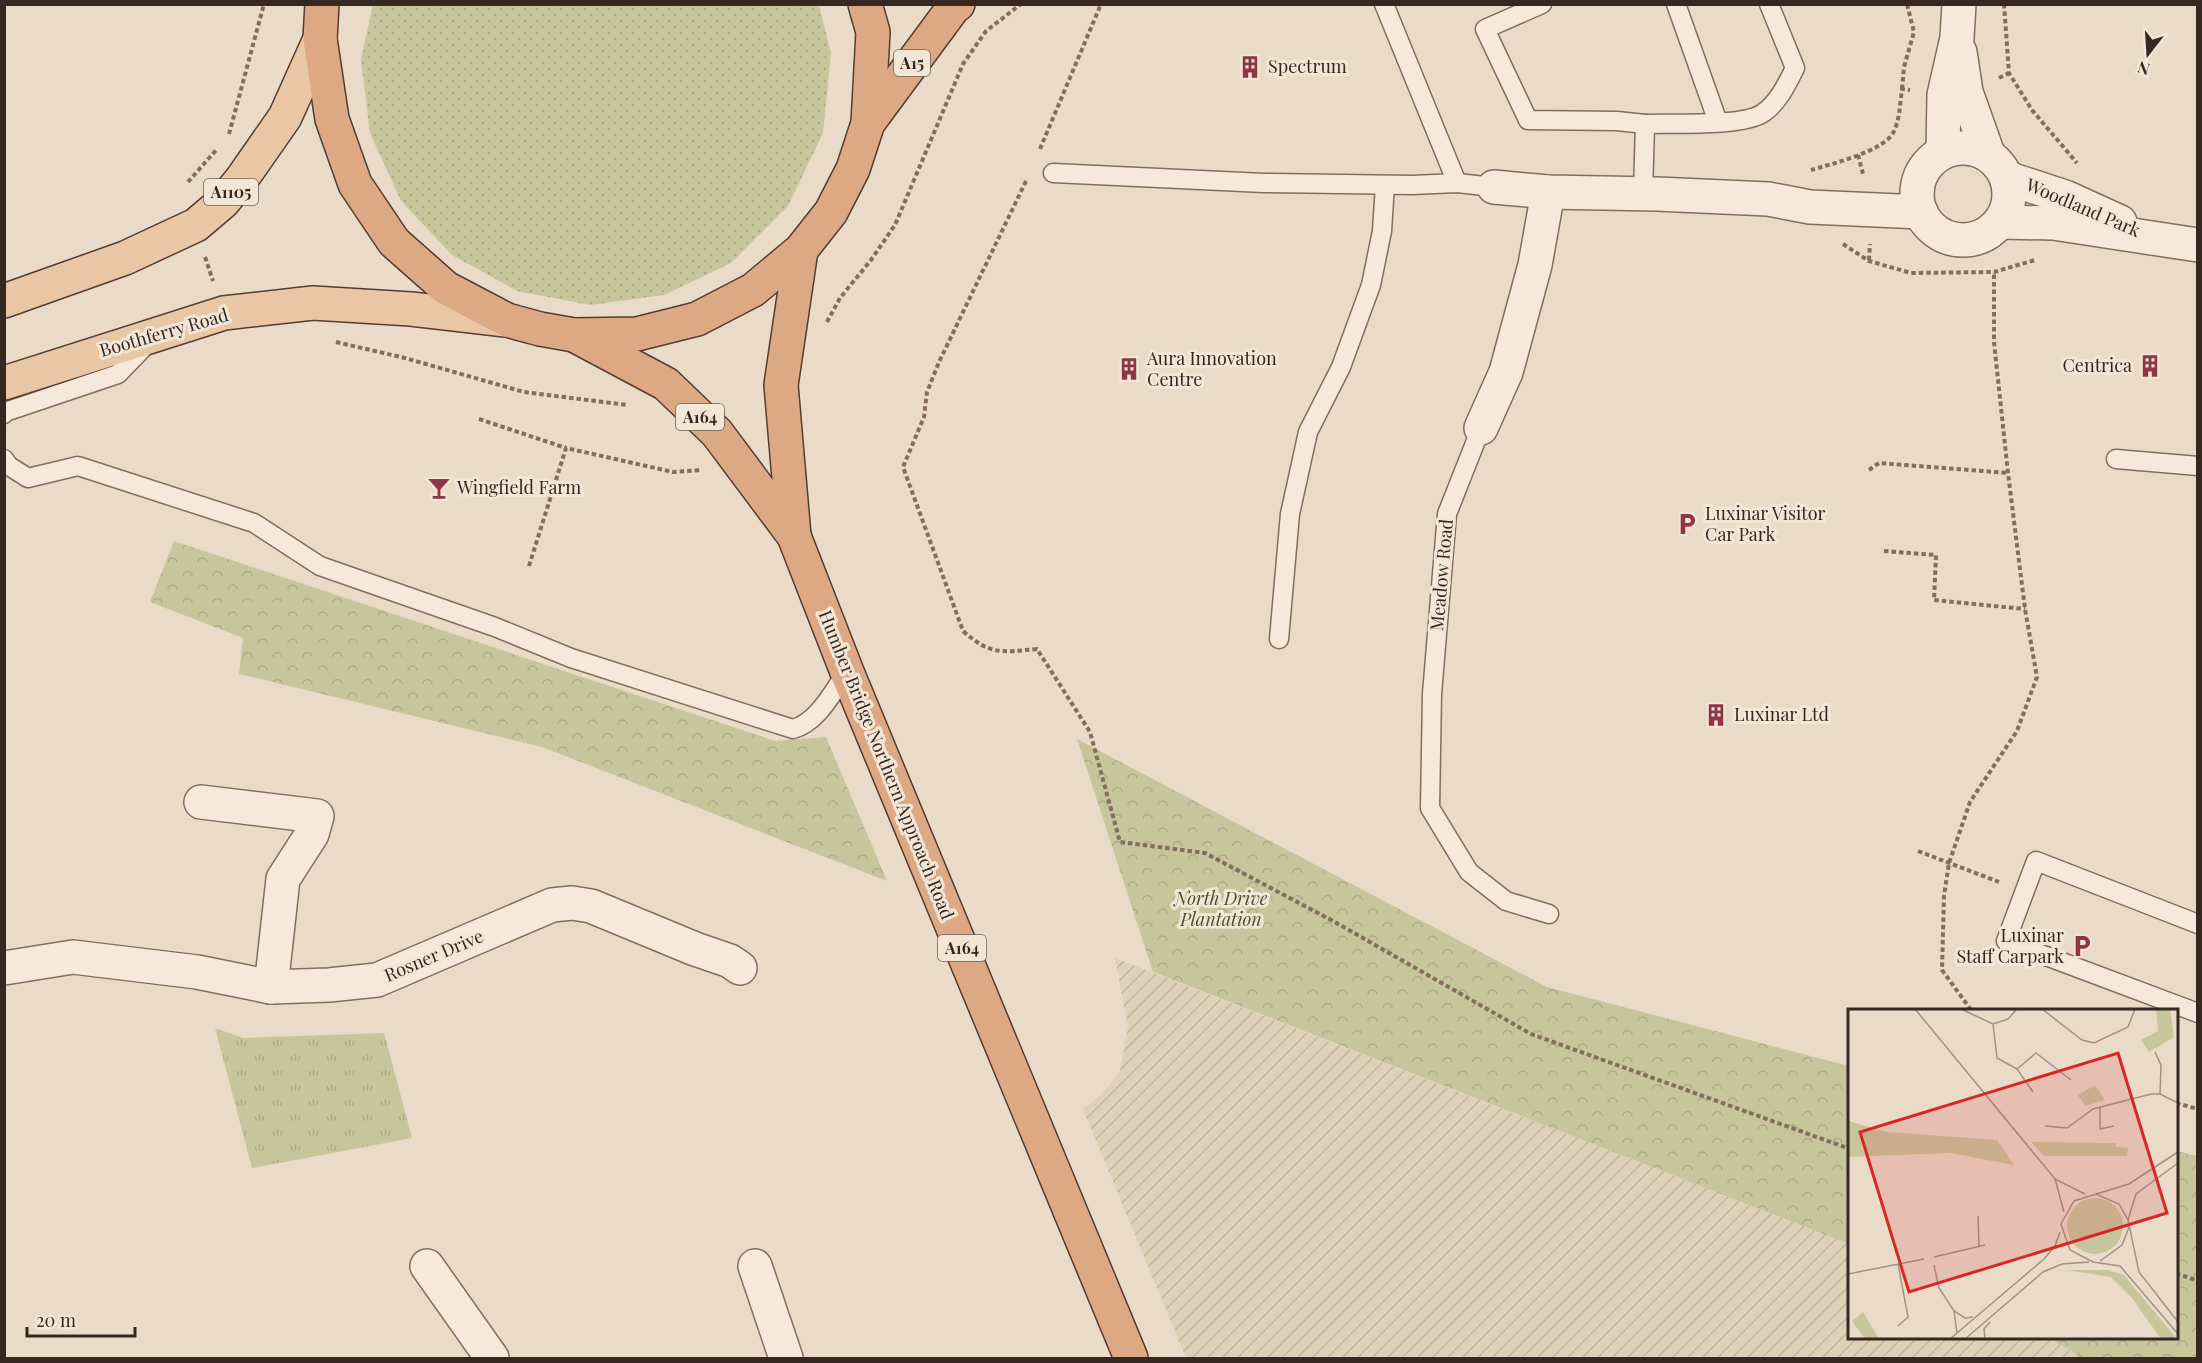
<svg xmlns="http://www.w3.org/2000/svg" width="2202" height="1363" viewBox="0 0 2202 1363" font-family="'Playfair Display',serif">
<defs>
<pattern id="farmland-furrows" width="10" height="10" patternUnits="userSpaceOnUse" patternTransform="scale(1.5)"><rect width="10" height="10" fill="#dfd1b7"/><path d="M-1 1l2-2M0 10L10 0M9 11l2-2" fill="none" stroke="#c0b39d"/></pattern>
<pattern id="grass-dots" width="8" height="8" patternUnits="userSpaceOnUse" patternTransform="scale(1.5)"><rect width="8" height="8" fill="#c8c59d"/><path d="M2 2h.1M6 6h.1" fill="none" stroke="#aca987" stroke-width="1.8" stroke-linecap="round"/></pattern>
<pattern id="forest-crowns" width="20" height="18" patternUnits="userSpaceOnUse" patternTransform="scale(1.5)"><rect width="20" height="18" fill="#c8c59d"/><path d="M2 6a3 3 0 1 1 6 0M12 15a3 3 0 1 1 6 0" fill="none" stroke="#aca987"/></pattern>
<pattern id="park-tufts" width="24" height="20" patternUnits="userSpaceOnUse" patternTransform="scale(1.5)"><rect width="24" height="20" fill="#c8c59d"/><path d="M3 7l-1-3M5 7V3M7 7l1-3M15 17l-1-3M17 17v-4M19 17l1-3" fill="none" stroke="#aca987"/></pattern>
</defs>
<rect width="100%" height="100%" fill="#eadac8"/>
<path fill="url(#farmland-furrows)" d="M 1115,958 L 1849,1244 L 1850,1338 L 2050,1338 L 2082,1358 L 1186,1358 L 1083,1109 L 1102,1094 L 1120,1071 L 1128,1027 Z"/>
<path fill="url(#grass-dots)" d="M 373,4 L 819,5 L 831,53 L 823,133 L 788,206 L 731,263 L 664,295 L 590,305 L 517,291 L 452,255 L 401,201 L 370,133 L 361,60 Z"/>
<g fill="url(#forest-crowns)">
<path d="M 174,541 L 775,741 L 826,737 L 887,881 L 542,747 L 239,674 L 243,638 L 150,602 Z"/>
<path d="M 1077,739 L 1547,987 L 1849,1066 L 1849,1244 L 1153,972 Z"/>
<path d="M 2177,1151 L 2197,1156 L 2197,1358 L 2082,1358 L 2050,1338 L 2176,1338 Z"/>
</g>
<path fill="url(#park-tufts)" d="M 215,1028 L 243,1038 L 384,1033 L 412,1138 L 252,1168 Z"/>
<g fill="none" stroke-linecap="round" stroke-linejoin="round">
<g stroke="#856c5f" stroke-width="21">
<g id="service">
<path d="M 1384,4 L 1457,183"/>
<path d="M 1542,4 L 1485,29 L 1528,120 L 1617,121 L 1645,124"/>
<path d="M 1676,4 L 1718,122"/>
<path d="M 1053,173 L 1264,183 L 1412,185 L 1457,183 L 1494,187"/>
<path d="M 1643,194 L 1645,124 C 1671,123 1743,127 1763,113 C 1778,103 1787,84 1795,68 L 1769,4"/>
<path d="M 4,414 L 5,412 L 118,374 L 148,343"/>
<path d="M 1481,428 L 1447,514 L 1432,694 L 1430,808 L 1469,872 L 1506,901 L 1549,914"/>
<path d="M 4,459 L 9,466 L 28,478 L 78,466 L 254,523 L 320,566 L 495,627 L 571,658 L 793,729 C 818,722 832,693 847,672"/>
<path d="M 2116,459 L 2198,466"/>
<path d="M 1279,639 L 1290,514 L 1308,432 L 1341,367 L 1371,285 L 1382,231 L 1385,185"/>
<path d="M 2198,924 L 2036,861 L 2006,941 L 2198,1013"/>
</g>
</g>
<g stroke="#856c5f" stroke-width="36">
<g id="minor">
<path d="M 1960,52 L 1966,92 L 1988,154"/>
<circle cx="1963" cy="194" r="46"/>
<path d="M 1943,152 L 1944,95 L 1957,38 L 1959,4"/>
<path d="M 2007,178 L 2065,197 L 2120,222"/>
<path d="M 1494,187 L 1548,192 L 1657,194 L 1768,199 L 1810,207 L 1921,212"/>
<path d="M 2001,222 L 2053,223 L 2198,245"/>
<path d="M 1481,428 L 1506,372 L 1535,265 L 1548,192"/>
<path d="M 201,802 L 317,816 L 312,834 L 283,879 L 271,987"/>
<path d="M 4,968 L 73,957 L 197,972 L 271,987 L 329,985 L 377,980 L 552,905 L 572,903 L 591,906 L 695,949 L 730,961 L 740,968"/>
<path d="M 427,1266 L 492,1358"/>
<path d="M 755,1266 L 786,1358"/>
</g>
</g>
<g stroke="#533c33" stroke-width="36">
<g id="primary">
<path d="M 4,301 L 125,258 L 196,225 L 223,202 L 241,180 L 285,117 L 320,39"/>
<path d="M 4,383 L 224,313 L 313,303 L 411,309 L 506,320"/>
</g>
</g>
<g stroke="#533c33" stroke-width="36">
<g id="trunk">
<path d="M 322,4 L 320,39 L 332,119 L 355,184 L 394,242 L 446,288 L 507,320 L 540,329 L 574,335 L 637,334 L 697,319 L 753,290 L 801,250 L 831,212 L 853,169 L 868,123 L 873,32 L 865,4"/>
<path d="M 868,123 L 953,8 L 958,4"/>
<path d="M 574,335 L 666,384 L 717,433 L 794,536 L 847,672 L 1131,1358"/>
<path d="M 794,536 L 781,385 L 801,250"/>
</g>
</g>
<g stroke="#856c5f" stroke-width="4" stroke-dasharray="4.5 3" stroke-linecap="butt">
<path d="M 2004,4 L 2009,73 L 2032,110 L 2077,163"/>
<path d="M 1999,78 L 2009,73"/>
<path d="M 1902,89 L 1904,67 L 1914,32 L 1907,4"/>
<path d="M 229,134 L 264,4"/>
<path d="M 1040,149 L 1101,4"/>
<path d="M 1858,155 L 1863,174"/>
<path d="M 1811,170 C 1831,164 1886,151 1894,131 C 1900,118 1900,103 1902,89 L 1910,90"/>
<path d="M 1026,181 L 939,362 L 927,392 L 924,417 L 903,467 L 963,631 C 991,656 1002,652 1037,649 L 1090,732 L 1120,842 L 1205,853 L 1333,921 L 1531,1034 L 1850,1149"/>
<path d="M 188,182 L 217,149"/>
<path d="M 1843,244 L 1869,261 L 1911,273 L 1994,272 L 2035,260"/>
<path d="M 205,257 L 213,281"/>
<path d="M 1869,260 L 1870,244"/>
<path d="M 827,322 L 840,298 L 871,260 L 895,225 L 963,64 L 986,31 L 1021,4"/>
<path d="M 336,342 L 405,358 L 524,392 L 627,405"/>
<path d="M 479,419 L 566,448"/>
<path d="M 1869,470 L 1879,463 L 2008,473"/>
<path d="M 1884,551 L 1936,555 L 1934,600 L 2025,609"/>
<path d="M 529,566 L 566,448 L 673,472 L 702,470"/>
<path d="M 1918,851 L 1999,882"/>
<path d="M 1971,1010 L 1942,970 L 1944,896 L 1949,863 L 1970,802 L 2017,731 L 2037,677 L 2025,609 L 2008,473 L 1994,342 L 1994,272"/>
<path d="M 2176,1103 L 2198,1109"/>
<path d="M 2176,1273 L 2198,1281"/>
</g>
<use href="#service" stroke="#f6e9db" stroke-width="18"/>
<use href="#minor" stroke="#f6e9db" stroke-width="33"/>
<use href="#primary" stroke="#e9c7a5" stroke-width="33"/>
<use href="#trunk" stroke="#dca984" stroke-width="33"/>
</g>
<defs>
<g id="building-bare" transform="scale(1.8)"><path d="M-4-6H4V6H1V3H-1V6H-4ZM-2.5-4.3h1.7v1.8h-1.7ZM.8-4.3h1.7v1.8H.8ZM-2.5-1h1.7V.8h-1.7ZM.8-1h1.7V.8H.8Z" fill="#8e3546" stroke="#f2e6d7" stroke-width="2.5" paint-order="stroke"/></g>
<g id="bar-bare" transform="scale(1.8)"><path d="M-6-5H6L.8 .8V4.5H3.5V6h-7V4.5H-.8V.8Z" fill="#8e3546" stroke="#f2e6d7" stroke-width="2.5" paint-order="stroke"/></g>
<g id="parking-bare" transform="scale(1.8)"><path d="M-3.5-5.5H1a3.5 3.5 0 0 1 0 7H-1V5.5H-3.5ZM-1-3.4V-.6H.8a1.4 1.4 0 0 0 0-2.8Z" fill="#8e3546" stroke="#f2e6d7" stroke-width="2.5" paint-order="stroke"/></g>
</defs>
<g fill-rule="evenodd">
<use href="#building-bare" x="1250" y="67"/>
<use href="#building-bare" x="2150" y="366"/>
<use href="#building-bare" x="1129" y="369"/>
<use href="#bar-bare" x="439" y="488"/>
<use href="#parking-bare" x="1687" y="524"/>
<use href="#building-bare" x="1716" y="715"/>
<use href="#parking-bare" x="2082" y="946"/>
</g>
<g text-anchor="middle" stroke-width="6" stroke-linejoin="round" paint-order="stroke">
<g fill="#f2e6d7" stroke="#6f6058" stroke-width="1.5">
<rect x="894" y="50" width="36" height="26" rx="4.5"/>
<rect x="204" y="179" width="54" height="26" rx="4.5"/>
<rect x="676" y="404" width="48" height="26" rx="4.5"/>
<rect x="938" y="935" width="48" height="26" rx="4.5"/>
</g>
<g font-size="16" font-weight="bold" fill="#372721">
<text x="912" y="69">A15</text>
<text x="231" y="198">A1105</text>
<text x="700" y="423">A164</text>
<text x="962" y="954">A164</text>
</g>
<g font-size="18" fill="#372721" stroke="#f2e6d7" text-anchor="start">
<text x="1268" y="73">Spectrum</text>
<text x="1147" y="365">Aura Innovation<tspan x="1147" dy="21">Centre</tspan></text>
<text x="2132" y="372" text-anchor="end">Centrica</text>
<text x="457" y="494">Wingfield Farm</text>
<text x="1705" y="520">Luxinar Visitor<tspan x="1705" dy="21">Car Park</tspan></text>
<text x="1734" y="721">Luxinar Ltd</text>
<text x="2064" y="942" text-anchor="end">Luxinar<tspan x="2064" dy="21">Staff Carpark</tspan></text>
</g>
<g font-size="18" fill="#372721" stroke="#f2e6d7">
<text transform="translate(2083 208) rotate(23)" y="6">Woodland Park</text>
<text transform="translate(164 333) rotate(-16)" y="6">Boothferry Road</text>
<text transform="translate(1442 575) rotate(-85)" y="6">Meadow Road</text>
<text transform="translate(886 765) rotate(68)" y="6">Humber Bridge Northern Approach Road</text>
<text transform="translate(434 956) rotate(-23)" y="6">Rosner Drive</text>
</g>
<g font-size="18" font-style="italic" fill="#4e512a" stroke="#f2e6d7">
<text x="1221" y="905">North Drive<tspan x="1221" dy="21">Plantation</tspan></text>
</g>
</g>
<g transform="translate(1848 1009)">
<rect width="330" height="330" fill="#eadac8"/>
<path d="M219 217a28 28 0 1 1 56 0a28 28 0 1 1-56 0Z" fill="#c8c59d"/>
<path d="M 308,0 L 322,0 L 326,28 L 301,43 L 293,31 L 310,22 ZM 0,112 L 39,123 L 149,131 L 166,156 L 102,144 L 0,148 ZM 183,133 L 267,134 L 268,138 L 280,139 L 279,147 L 196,147 ZM 218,261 L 260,261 L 276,266 L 329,330 L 313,330 L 284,289 L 263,268 ZM 15,303 L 30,328 L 31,330 L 17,330 L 4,312 Z" fill="#c8c59d"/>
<path d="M 247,76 L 257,91 L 237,97 L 230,86 Z" fill="#c8c59d"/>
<path fill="none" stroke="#a29285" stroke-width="1.5" d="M 67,0 L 207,170 L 237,185M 113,0 L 145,15 L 160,10 L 169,0M 194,0 L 234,31 L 246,34 L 280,18 L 287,0M 145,15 L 149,49 L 169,60 L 185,83M 307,43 L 313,56 L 312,85M 169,60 L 188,44 L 223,71M 252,98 L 252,120 L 266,117M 197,117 L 219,119 L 245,100 L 303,85 L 312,85 L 330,94M 207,170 L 216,203M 248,185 L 281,175 L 330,143M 130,207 L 131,237M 280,211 L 288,185 L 330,154M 86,248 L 137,236M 252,252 L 274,236 L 281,218M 50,255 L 60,308 L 50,317M 86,256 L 91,279 L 106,302 L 117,309 L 125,308M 0,265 L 76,250M 106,302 L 109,324M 330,313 L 291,263 L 280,211 L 271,195 L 248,185 L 226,192 L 213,215 L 222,241 L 245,253 L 272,257 L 330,325M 102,330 L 196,250 L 207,237 L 212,223M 117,330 L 195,263 L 214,255 L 241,253M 137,330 L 136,320 L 142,313"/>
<path fill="#d62828" fill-opacity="0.15" stroke="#d62828" stroke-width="3" d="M 270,44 L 319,204 L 61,283 L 12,123 Z"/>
<rect width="330" height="330" fill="none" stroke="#372721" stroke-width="3"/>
</g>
<rect width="2202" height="1363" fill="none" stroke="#372721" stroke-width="12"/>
<g transform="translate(2148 54) rotate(197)" stroke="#f2e6d7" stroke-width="4.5" paint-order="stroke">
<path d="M0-4.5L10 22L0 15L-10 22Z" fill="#372721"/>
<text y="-9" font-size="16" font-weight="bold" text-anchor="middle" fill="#372721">N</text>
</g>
<path d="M27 1327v9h108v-9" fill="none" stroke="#372721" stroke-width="3"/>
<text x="36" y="1327" font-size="18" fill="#372721" stroke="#f2e6d7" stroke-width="4.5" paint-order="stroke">20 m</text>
</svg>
